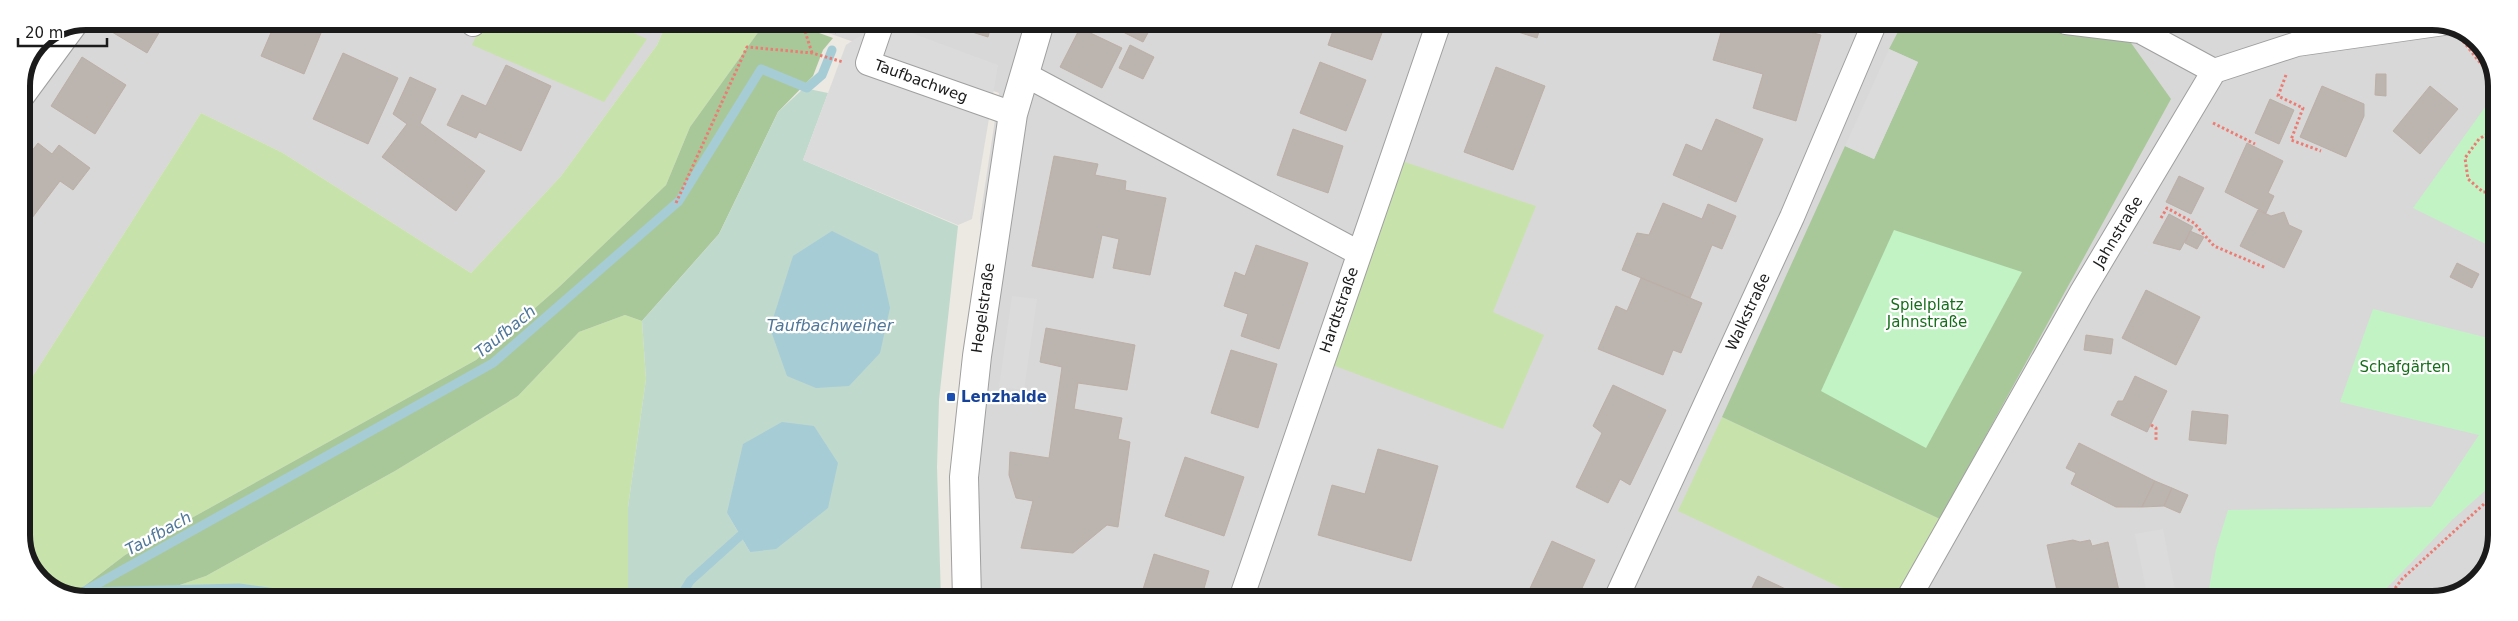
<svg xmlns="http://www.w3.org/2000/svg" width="2518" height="621" viewBox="0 0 2518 621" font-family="'DejaVu Sans',sans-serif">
<rect width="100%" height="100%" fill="#ece8e2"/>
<g fill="#d9d8d8">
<path d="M 86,21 L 667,22 L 657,45 L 561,176 L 471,273 L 283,153 L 201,113 L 22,393 L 21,86 L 40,40 Z"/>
<path d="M 797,22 L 2445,23 L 2480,43 L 2497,82 L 2495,548 L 2474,584 L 2432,600 L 955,599 L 982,241 L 980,219 L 999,93 Z"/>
</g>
<g fill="#c8e2ac">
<path d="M 483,21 L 609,22 L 647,39 L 604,102 L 472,45 Z"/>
<path d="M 667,22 L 758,22 L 759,31 L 690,127 L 666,185 L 559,287 L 476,360 L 125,555 L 70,597 L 38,578 L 22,543 L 22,393 L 201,113 L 283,153 L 471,273 L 561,176 L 657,45 Z"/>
<path d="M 1399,160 L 1536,206 L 1493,312 L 1544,335 L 1503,429 L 1327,363 Z"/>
<path d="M 625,315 L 642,321 L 646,379 L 628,507 L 630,599 L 142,598 L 206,576 L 395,471 L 518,396 L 579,332 Z"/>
<path d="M 1722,417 L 1940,519 L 1897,599 L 1865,599 L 1678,511 Z"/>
</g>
<g fill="#a9c89a">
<path d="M 763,22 L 789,22 L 833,38 L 823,50 L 813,76 L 778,112 L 719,234 L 642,321 L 625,315 L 579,332 L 518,396 L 395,471 L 206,576 L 142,598 L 70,597 L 125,555 L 476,360 L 559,287 L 666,185 L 690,127 L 759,31 Z"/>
<path d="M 1917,22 L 2031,29 L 2129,40 L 2171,99 L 1940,519 L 1722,417 L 1845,146 L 1874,159 L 1918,62 L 1889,49 L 1901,26 Z"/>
</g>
<path fill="#c0d9cd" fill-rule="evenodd" d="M 804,88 L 828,93 L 803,160 L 958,226 L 939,400 L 937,467 L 941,599 L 628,599 L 628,507 L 646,379 L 642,321 L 719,234 L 778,112 ZM 814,426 L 750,552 L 727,513 Z"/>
<g fill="#c2f3c4">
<path d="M 2493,96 L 2497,99 L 2496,249 L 2413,208 Z"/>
<path d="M 1894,230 L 2022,272 L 1926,448 L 1821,391 Z"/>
<path d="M 2373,309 L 2496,340 L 2496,481 L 2452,520 L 2375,600 L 2207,600 L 2216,549 L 2228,510 L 2431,507 L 2479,435 L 2340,402 Z"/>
</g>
<g fill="#dbdbdb">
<path d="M 882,22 L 998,65 L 972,219 L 958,225 L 803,160 L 846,45 Z"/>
<path d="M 1889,49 L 1918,62 L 1874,159 L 1845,146 Z"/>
<path d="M 1012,296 L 1037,299 L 1024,390 L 999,387 Z"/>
<path d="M 2163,529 L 2177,600 L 2148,600 L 2135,534 Z"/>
</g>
<g fill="#a6ccd6">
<path d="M 832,231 L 878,254 L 890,308 L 880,353 L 849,386 L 816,388 L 787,376 L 770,328 L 793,256 Z"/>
<path d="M 782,422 L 814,426 L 838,463 L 828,508 L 776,549 L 750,552 L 727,513 L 743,444 Z"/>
</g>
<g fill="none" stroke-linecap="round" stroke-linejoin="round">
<g stroke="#a6ccd6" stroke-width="9">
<path d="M 83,592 L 493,363 L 679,201 L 761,69 L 807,88 L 822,75 L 832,50"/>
<path d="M 86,592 L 239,588 L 320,599"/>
<path d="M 679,599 L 690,581 L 740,536"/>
</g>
</g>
<g fill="#bcb4af" stroke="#bcafa6">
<path d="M 98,21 L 166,21 L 147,53 L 97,23 Z"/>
<path d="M 276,21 L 326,21 L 304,74 L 261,56 Z"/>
<path d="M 812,22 L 841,22 L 836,33 L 811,25 Z"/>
<path d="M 940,22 L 992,22 L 988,37 Z"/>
<path d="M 1103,22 L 1154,22 L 1143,42 Z"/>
<path d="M 1336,22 L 1386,22 L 1372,60 L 1328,45 Z"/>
<path d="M 1501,22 L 1542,22 L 1537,38 L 1499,26 Z"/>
<path d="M 1724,22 L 1809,22 L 1806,31 L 1821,35 L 1796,121 L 1753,108 L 1763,74 L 1713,60 Z"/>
<path d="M 1080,28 L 1122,48 L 1102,88 L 1060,67 Z"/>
<path d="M 1130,45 L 1154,57 L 1143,79 L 1119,68 Z"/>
<path d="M 343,53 L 398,78 L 368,144 L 313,119 Z"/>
<path d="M 82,57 L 126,85 L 95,134 L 51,106 Z"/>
<path d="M 1320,62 L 1366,80 L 1346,131 L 1300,113 Z"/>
<path d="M 506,65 L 551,86 L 521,151 L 479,132 L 476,138 L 447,125 L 462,95 L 486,106 Z"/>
<path d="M 1496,67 L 1545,86 L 1513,170 L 1464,152 Z"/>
<path d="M 2376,74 L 2386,74 L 2386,96 L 2375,95 Z"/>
<path d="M 410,77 L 436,89 L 420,123 L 485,171 L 456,211 L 382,157 L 407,124 L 393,114 Z"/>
<path d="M 2322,86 L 2364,104 L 2364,116 L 2346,157 L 2300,137 Z"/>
<path d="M 2430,86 L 2458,109 L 2420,154 L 2393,131 Z"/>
<path d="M 2270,99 L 2294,110 L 2279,144 L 2255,133 Z"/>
<path d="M 1716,119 L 1763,139 L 1736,202 L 1673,175 L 1686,144 L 1702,151 Z"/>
<path d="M 1293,129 L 1343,146 L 1328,193 L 1277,175 Z"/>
<path d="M 38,143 L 52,154 L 59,145 L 90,168 L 73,190 L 60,181 L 32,218 L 21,210 L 21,165 Z"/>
<path d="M 2247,143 L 2283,161 L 2268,193 L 2274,196 L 2266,213 L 2225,192 Z"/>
<path d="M 1054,156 L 1098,164 L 1095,175 L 1126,181 L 1125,190 L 1166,198 L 1150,275 L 1113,268 L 1119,239 L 1102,235 L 1093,278 L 1032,266 Z"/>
<path d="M 2179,176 L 2204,188 L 2191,214 L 2166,202 Z"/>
<path d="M 1663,203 L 1702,219 L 1708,204 L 1736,216 L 1722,249 L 1712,245 L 1690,298 L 1622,270 L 1637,233 L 1649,235 Z"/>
<path d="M 2258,210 L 2271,216 L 2284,212 L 2289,225 L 2302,231 L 2284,268 L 2240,246 Z"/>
<path d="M 2169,214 L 2193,227 L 2180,250 L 2153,243 Z"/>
<path d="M 2190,231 L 2204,237 L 2197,249 L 2185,243 Z"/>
<path d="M 1256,245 L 1308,263 L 1279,349 L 1241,336 L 1248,314 L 1224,306 L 1235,272 L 1245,276 Z"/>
<path d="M 2457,263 L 2479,274 L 2472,288 L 2450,277 Z"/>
<path d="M 1641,278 L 1702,303 L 1681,353 L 1673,350 L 1663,375 L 1598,349 L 1616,306 L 1627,311 Z"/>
<path d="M 2146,290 L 2200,317 L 2176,365 L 2122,338 Z"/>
<path d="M 1046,328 L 1135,345 L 1127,390 L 1078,383 L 1074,409 L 1122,418 L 1118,439 L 1130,442 L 1118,527 L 1107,525 L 1073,553 L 1021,548 L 1033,501 L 1016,498 L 1009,475 L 1010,452 L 1049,458 L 1062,367 L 1040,362 Z"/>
<path d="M 2086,335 L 2113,339 L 2111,354 L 2084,350 Z"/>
<path d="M 1231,350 L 1277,364 L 1258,428 L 1211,413 Z"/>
<path d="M 2135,376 L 2167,391 L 2147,432 L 2111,415 L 2118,401 L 2123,401 Z"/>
<path d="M 1613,385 L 1666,410 L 1630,485 L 1620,479 L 1608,503 L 1576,487 L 1602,433 L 1593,426 Z"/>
<path d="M 2192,411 L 2228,415 L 2226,444 L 2189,440 Z"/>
<path d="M 2079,443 L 2155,481 L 2142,507 L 2116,507 L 2071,484 L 2076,473 L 2066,468 Z"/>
<path d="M 1378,449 L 1438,466 L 1411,561 L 1318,535 L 1332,485 L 1365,494 Z"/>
<path d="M 1185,457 L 1244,477 L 1224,536 L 1165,516 Z"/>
<path d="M 2155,481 L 2172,488 L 2164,506 L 2142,507 Z"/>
<path d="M 2172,488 L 2188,495 L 2180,513 L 2164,506 Z"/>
<path d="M 2073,540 L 2080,542 L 2090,540 L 2092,546 L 2108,542 L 2121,600 L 2059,600 L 2047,545 Z"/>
<path d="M 1552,541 L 1595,560 L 1577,599 L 1526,597 Z"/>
<path d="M 1154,554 L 1209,571 L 1201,599 L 1140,599 Z"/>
<path d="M 1758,576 L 1807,599 L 1754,599 L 1748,596 Z"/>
</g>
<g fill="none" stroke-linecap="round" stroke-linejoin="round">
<g stroke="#9f9f9f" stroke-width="26">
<g id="minor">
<path d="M 882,22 L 868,63 L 1013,114"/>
<path d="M 2066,22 L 2140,31 L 2214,71"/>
<path d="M 473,24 L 474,21"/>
<path d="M 1024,74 L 1359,253"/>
<path d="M 21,98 L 74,26"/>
<path d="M 1241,599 L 1439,22"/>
<path d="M 1616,599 L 1792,217 L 1875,22"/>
<path d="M 1908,599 L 2082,292 L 2214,71 L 2297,44 L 2444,23"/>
</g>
</g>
<g stroke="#9f9f9f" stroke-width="30">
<path id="tertiary" d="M 967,599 L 964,477 L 977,356 L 1013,114 L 1040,22"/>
</g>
<g stroke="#ec7c73" stroke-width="3" stroke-dasharray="2.5 2.5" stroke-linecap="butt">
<path d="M 802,22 L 812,53"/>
<path d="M 2463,41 L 2481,64 L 2494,76"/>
<path d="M 2286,75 L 2278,96 L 2303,108 L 2291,140 L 2321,151"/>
<path d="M 2213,123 L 2255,144"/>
<path d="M 2496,192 L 2483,192 L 2468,179 L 2465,158 L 2479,139 L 2496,129"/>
<path d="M 676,203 L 747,47 L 812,53 L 843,62"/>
<path d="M 2161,218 L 2167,208 L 2194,223 L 2214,246 L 2266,268"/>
<path d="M 2151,425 L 2156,428 L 2156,441"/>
<path d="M 2386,600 L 2402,579 L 2496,493"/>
</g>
<use href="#minor" stroke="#fff" stroke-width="24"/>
<use href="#tertiary" stroke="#fff" stroke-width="28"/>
</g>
<rect fill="#1a4fb4" stroke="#fff" stroke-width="2" x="946" y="392" width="10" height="10" rx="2.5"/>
<g text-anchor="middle" stroke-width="4.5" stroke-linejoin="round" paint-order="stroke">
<g font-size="15" fill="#1b1b1b" stroke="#fff">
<text transform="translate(921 81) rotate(20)" y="5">Taufbachweg</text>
<text transform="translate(2118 232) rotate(-59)" y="5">Jahnstraße</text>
<text transform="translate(983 308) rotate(-82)" y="5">Hegelstraße</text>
<text transform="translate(1339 310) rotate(-71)" y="5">Hardtstraße</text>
<text transform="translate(1748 312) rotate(-65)" y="5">Walkstraße</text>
</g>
<g font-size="15" fill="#156e1a" stroke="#fff">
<text x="1927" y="310">Spielplatz<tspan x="1927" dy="17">Jahnstraße</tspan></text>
<text x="2405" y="372">Schafgärten</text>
</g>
<g font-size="15" font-weight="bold" fill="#164399" stroke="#fff" text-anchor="start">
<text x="961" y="402">Lenzhalde</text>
</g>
<g font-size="16" font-style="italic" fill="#4f779a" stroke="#fff">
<text x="830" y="331">Taufbachweiher</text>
<text transform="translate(505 331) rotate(-39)" y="6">Taufbach</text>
<text transform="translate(158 533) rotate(-29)" y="6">Taufbach</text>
</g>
</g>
<path d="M0 0H2518V621H0ZM86 30H2432A56 56 0 0 1 2488 86V535A56 56 0 0 1 2432 591H86A56 56 0 0 1 30 535V86A56 56 0 0 1 86 30Z" fill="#fff" fill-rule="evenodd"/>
<path fill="none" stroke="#1b1b1b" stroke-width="6" d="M86 30H2432A56 56 0 0 1 2488 86V535A56 56 0 0 1 2432 591H86A56 56 0 0 1 30 535V86A56 56 0 0 1 86 30Z"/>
<path d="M18 38v8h89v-8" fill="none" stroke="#1b1b1b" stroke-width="2.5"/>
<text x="25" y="38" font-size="15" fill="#1b1b1b" stroke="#ffffff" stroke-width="4" paint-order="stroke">20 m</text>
</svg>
